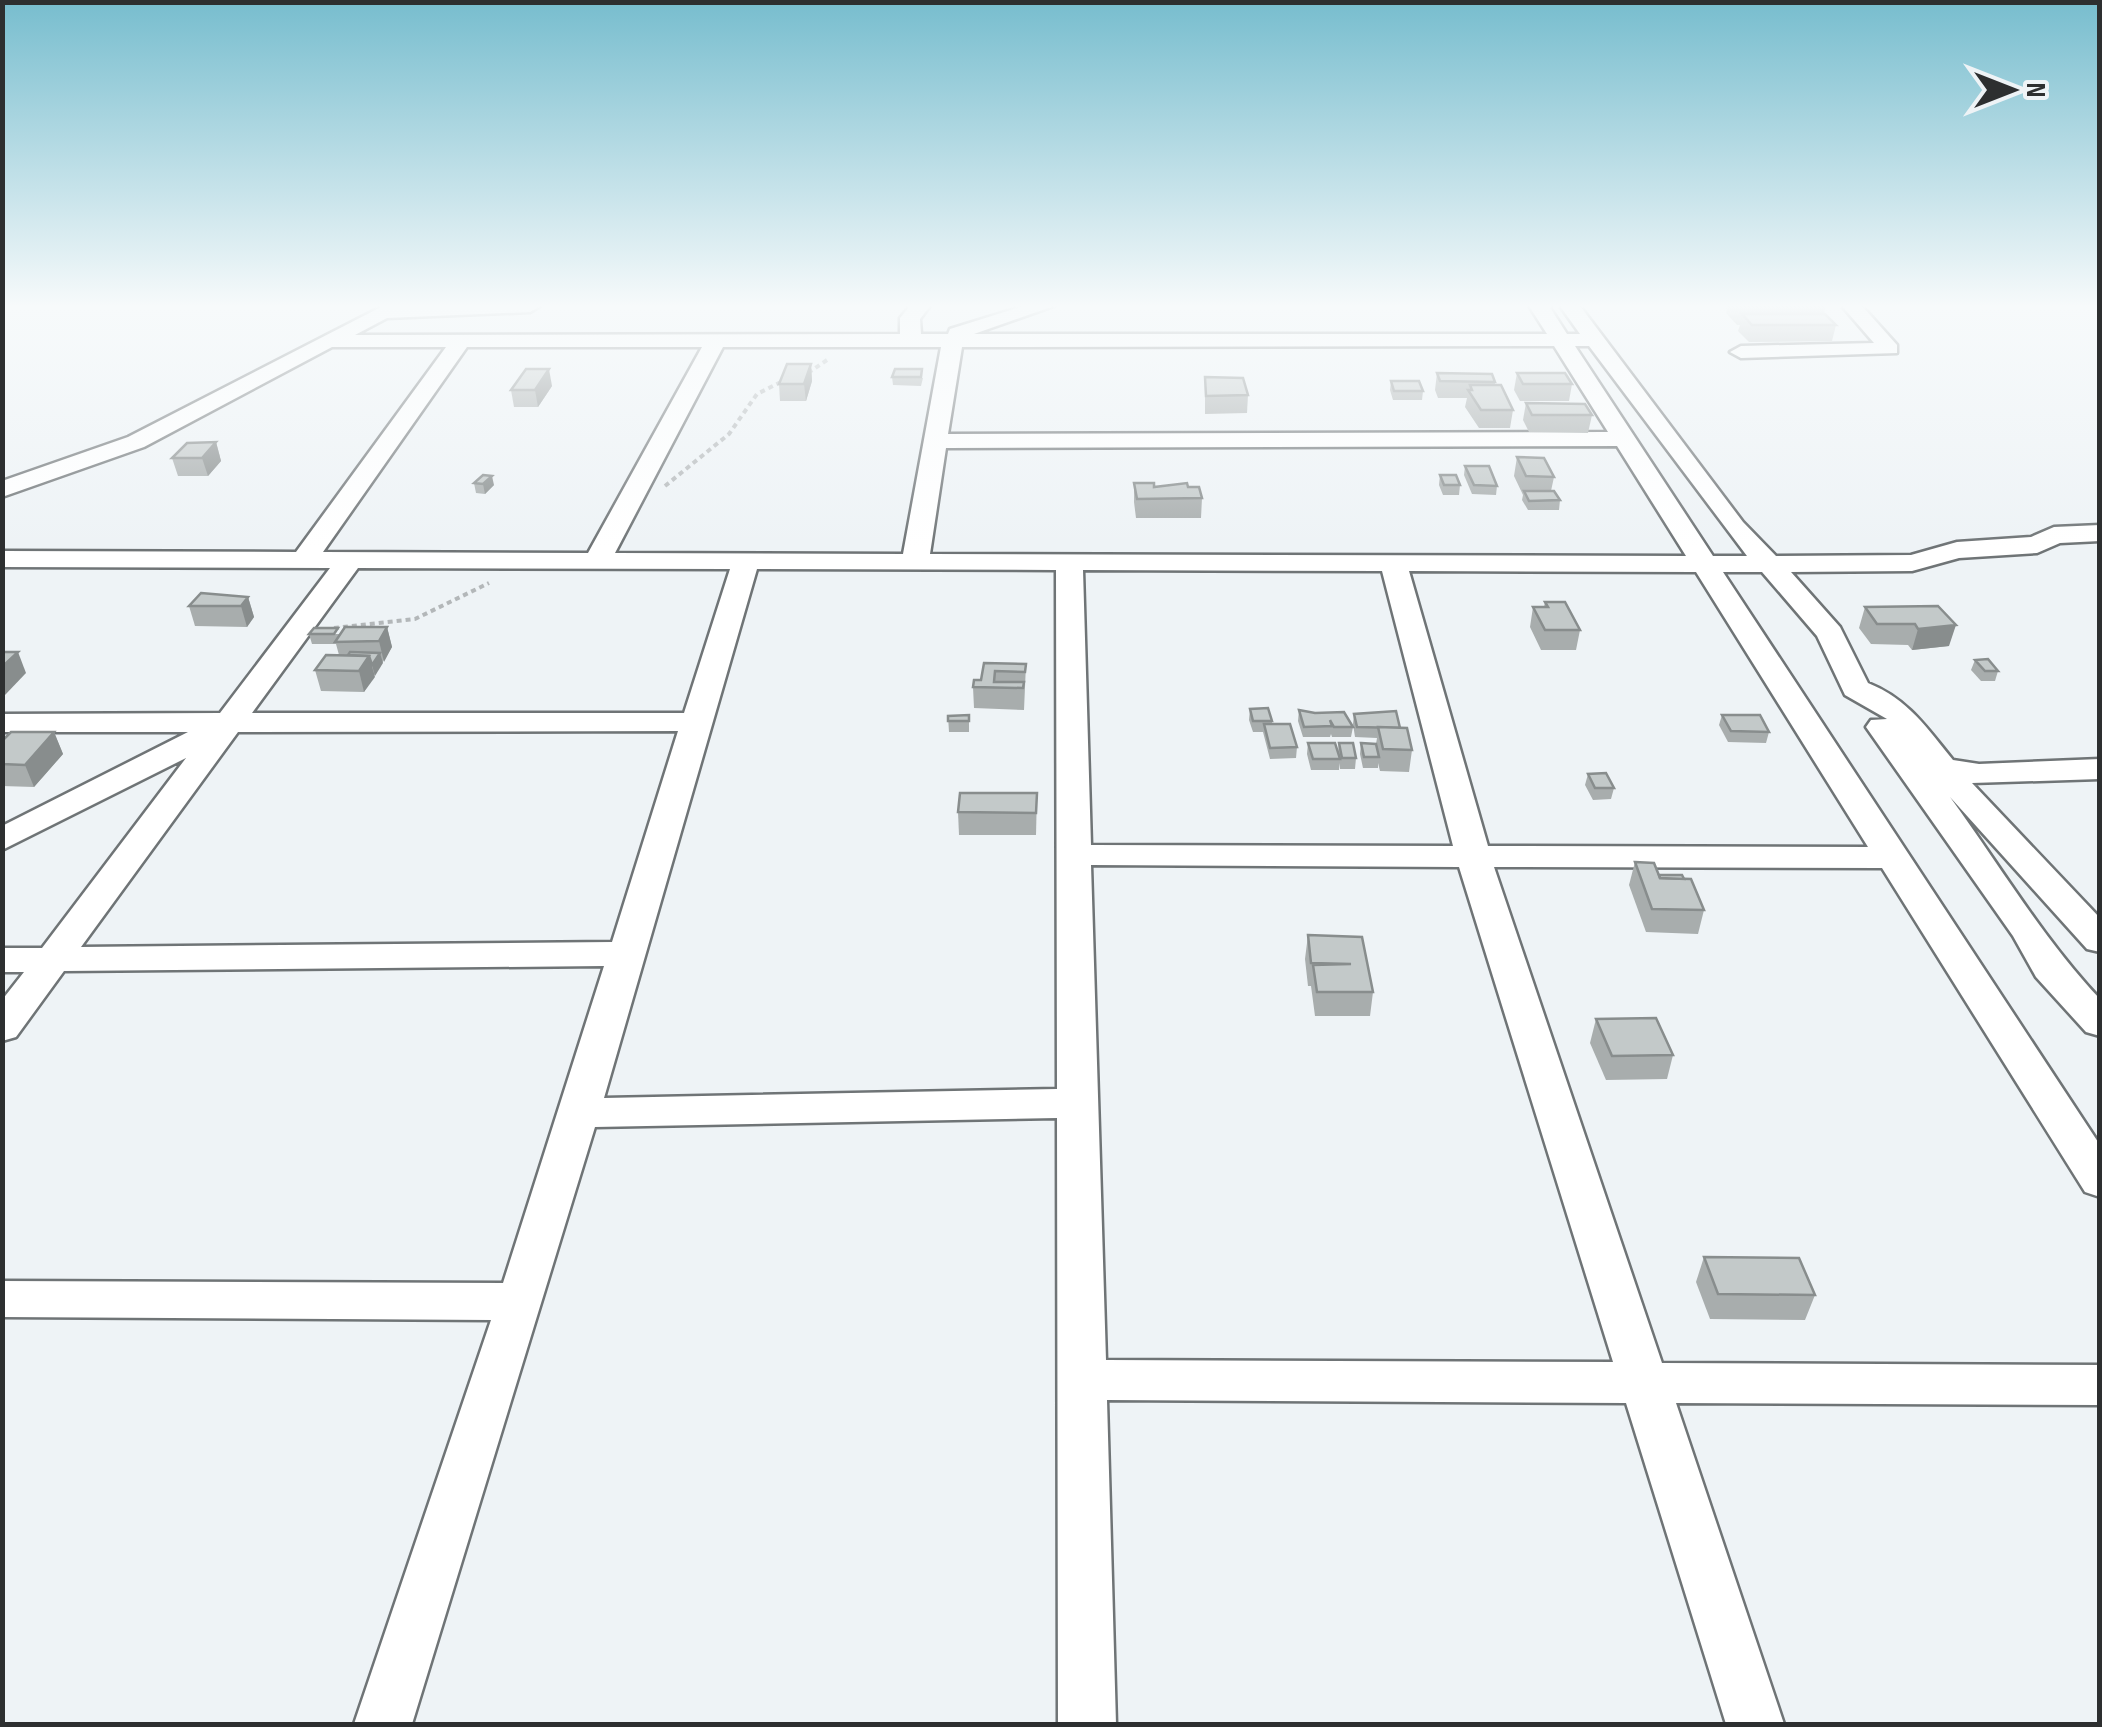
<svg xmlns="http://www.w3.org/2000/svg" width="2102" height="1727" viewBox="0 0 2102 1727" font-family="'Sofia Sans Condensed',sans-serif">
<rect width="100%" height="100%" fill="#eef3f6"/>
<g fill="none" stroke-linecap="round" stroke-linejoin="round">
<g stroke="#6f7476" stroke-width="5">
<g id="minor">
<path d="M 383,306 L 540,306 L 530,312 L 387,318 L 355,335 L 900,334 L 900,318 L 910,306 L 930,306 L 920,319 L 921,334 L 948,334 L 950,329 L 1024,306 L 1054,306 L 974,334 L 1547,334 L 1529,306 L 1549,306 L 1567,334 L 1580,334 L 1560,306 L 1580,306 L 1743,522 L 1776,556 L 1911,555 L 1957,542 L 2031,537 L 2054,527 L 2100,525 L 2100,541 L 2060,543 L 2037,553 L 1959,558 L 1912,571 L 1791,572 L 1840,627 L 1868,683 C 1908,699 1927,728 1953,760 L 1979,764 L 2100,759 L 2100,779 L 1972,783 L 2100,918 L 2100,952 L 2087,949 L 1950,797 C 1999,864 2043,939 2100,999 L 2100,1036 L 2086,1032 L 2036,977 L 2013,936 L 1866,727 L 1871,720 L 1887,719 L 1845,695 L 1817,636 L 1762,572 L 1723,572 L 2100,1145 L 2100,1197 L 2085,1192 L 1882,868 L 1494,867 L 1662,1363 L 2100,1365 L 2100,1405 L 1676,1403 L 1784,1724 L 1726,1724 L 1626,1403 L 1107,1400 L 1116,1724 L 1058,1724 L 1057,1118 L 595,1127 L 412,1724 L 354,1724 L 491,1320 L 2,1317 L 2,1281 L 503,1283 L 604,966 L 64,971 L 16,1037 L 2,1041 L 2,1000 L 24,972 L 2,972 L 2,948 L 42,948 L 186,758 L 2,850 L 2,826 L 188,732 L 2,732 L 2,714 L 220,713 L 330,568 L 2,567 L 2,551 L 296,552 L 446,347 L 332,347 L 144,447 L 2,497 L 2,481 L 128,437 ZM 1554,346 L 1608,432 L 948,434 L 962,347 ZM 1575,346 L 1589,346 L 1747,556 L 1713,556 ZM 467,347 L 702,347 L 588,553 L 323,552 ZM 723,347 L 941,347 L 903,554 L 615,553 ZM 1617,446 L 1686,556 L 930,554 L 946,448 ZM 358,568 L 730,569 L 684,713 L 252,713 ZM 757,569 L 1056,570 L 1057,1089 L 604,1098 ZM 1083,570 L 1382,571 L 1453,846 L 1091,845 ZM 1409,571 L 1696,572 L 1868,847 L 1488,846 ZM 678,731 L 612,942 L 81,947 L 238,732 ZM 1091,865 L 1459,867 L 1613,1362 L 1106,1360 Z"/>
<path d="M 1842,306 L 1862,306 L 1897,345 L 1897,353 L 1741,358 L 1730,352 L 1741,346 L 1874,343 Z"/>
</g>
</g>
<g stroke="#b3b7b9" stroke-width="4" stroke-dasharray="5 4" stroke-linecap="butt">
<path d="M 808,373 L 827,360"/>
<path d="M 665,486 L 729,434 L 757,394 L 783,381"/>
<path d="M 334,628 L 415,619 L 489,583"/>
</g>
<use href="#minor" fill="#fff" fill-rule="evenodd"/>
</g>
<g fill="#a8adad">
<path d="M 1727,306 L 1826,306 L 1824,314 L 1836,325 L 1832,341 L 1749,342 L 1738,331 L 1740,325 L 1737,325 L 1726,313 Z"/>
<path d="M 811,364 L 812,381 L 806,401 L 780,401 L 779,384 Z"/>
<path d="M 1437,373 L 1495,382 L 1495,385 L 1513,410 L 1510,428 L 1479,428 L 1465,407 L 1467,398 L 1438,398 L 1435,390 Z"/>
<path d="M 1517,373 L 1572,384 L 1569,401 L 1520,401 L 1514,390 Z"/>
<path d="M 892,377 L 923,378 L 921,386 L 893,385 Z"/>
<path d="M 1205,377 L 1248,395 L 1247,413 L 1205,414 Z"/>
<path d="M 1391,381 L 1423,391 L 1422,400 L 1393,400 L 1390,390 Z"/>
<path d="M 552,386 L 538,407 L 514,407 L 511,390 Z"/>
<path d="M 1526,403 L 1592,415 L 1588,433 L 1529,432 L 1523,420 Z"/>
<path d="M 216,442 L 221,461 L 208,476 L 178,476 L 172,458 Z"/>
<path d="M 1517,457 L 1554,477 L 1551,491 L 1560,500 L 1559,510 L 1528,510 L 1522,500 L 1523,495 L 1514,476 Z"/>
<path d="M 1465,466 L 1497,486 L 1496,495 L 1472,494 L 1464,475 Z"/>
<path d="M 1440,475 L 1460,485 L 1459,495 L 1443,495 L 1439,485 Z"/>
<path d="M 474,483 L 494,485 L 485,494 L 476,493 Z"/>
<path d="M 1134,483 L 1154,487 L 1188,487 L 1202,498 L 1201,518 L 1136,518 L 1134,502 Z"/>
<path d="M 248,597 L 254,617 L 247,627 L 195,626 L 189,606 Z"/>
<path d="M 1545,602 L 1580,630 L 1576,650 L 1541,650 L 1530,627 L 1533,607 L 1544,607 Z"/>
<path d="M 1938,606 L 1949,646 L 1912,650 L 1908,645 L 1871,644 L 1859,628 L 1865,607 Z"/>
<path d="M 387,627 L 392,647 L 364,692 L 321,691 L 315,670 L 339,655 L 336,644 L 312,644 L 309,634 L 340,634 Z"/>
<path d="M 1975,660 L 1998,671 L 1995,681 L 1981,681 L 1971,670 Z"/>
<path d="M 984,663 L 1026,664 L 1024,710 L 974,708 L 973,687 L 981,680 Z"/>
<path d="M 1250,709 L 1272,721 L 1272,724 L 1297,747 L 1296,758 L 1270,759 L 1263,732 L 1253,732 L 1249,720 Z"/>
<path d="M 1299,710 L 1315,713 L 1353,727 L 1351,737 L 1332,737 L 1331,734 L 1330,737 L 1303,737 L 1298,721 Z"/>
<path d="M 1354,714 L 1400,728 L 1412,750 L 1409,772 L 1380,771 L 1378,763 L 1378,768 L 1363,768 L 1360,754 L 1361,743 L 1376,744 L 1377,738 L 1355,737 L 1353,724 Z"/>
<path d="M 969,715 L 969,732 L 949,732 L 948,716 Z"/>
<path d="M 1722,715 L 1769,732 L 1766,743 L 1728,742 L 1719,725 Z"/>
<path d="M 54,732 L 63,754 L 34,787 L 2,786 L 2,741 Z"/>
<path d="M 1308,743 L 1338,752 L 1339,743 L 1356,758 L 1355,769 L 1340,769 L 1339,763 L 1339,770 L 1311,770 L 1307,754 Z"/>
<path d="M 1588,774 L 1614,788 L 1611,799 L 1593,800 L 1585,785 Z"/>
<path d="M 1037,793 L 1036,835 L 959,835 L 958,812 Z"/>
<path d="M 1635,862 L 1659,875 L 1704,910 L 1698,934 L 1646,932 L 1629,885 Z"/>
<path d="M 1308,935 L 1373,992 L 1370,1016 L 1315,1016 L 1311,986 L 1308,986 L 1305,959 Z"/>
<path d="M 1596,1019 L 1673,1055 L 1667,1079 L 1606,1080 L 1590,1043 Z"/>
<path d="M 1704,1257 L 1815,1295 L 1805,1320 L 1710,1319 L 1696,1282 Z"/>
</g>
<g fill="#888d8d">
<path d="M 811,364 L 812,381 L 806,401 L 804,384 Z"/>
<path d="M 549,369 L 552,386 L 538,407 L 535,390 Z"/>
<path d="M 216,442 L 221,461 L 208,476 L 202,458 Z"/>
<path d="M 492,476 L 494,485 L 485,494 L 483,484 Z"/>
<path d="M 248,597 L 254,617 L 247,627 L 241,606 Z"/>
<path d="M 1956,625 L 1949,646 L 1912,650 L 1918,629 Z"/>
<path d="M 387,627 L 392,647 L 384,662 L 379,641 Z"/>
<path d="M 18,652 L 26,673 L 5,695 L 2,690 L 2,667 Z"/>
<path d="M 380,653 L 383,663 L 375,676 L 372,665 Z"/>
<path d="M 369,656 L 375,677 L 364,692 L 359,671 Z"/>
<path d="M 54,732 L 63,754 L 34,787 L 25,765 Z"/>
</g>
<g fill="#c3c9c9" stroke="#888d8d" stroke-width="2.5">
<path d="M 1742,314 L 1825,314 L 1836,325 L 1752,325 Z"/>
<path d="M 787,364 L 811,364 L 804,384 L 779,384 Z"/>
<path d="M 526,369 L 549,369 L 535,390 L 511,390 Z"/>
<path d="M 895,369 L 922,369 L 921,377 L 892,377 Z"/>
<path d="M 1437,373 L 1492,374 L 1495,382 L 1440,381 Z"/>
<path d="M 1517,373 L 1565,373 L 1572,384 L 1523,384 Z"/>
<path d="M 1205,377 L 1243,378 L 1248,395 L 1206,396 Z"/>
<path d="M 1391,381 L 1419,381 L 1423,391 L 1394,391 Z"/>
<path d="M 1470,385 L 1501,385 L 1513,410 L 1481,410 L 1468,390 L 1472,390 Z"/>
<path d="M 1526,403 L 1585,404 L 1592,415 L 1532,415 Z"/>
<path d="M 216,442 L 202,458 L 172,458 L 187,443 Z"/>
<path d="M 1517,457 L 1544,458 L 1554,477 L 1526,476 Z"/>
<path d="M 1465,466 L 1489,466 L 1497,486 L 1474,485 Z"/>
<path d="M 483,475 L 492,476 L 483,484 L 474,483 Z"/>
<path d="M 1440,475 L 1456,475 L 1460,485 L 1444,485 Z"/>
<path d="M 1134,483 L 1154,483 L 1154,487 L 1187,483 L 1188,487 L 1199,487 L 1202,498 L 1137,499 Z"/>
<path d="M 1524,491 L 1554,491 L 1560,500 L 1529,501 Z"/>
<path d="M 201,593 L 248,597 L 241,606 L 189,606 Z"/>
<path d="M 1545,602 L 1565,602 L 1580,630 L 1545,630 L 1533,607 L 1548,607 Z"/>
<path d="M 1938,606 L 1956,625 L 1918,629 L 1915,624 L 1877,624 L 1865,607 Z"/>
<path d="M 345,627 L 387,627 L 379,641 L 335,642 Z"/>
<path d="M 314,628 L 338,628 L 334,634 L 309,634 Z"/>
<path d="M 2,652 L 18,652 L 2,667 Z"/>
<path d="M 350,652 L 380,653 L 372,665 L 369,656 L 348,655 Z"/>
<path d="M 326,655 L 369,656 L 359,671 L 315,670 Z"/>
<path d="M 1988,659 L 1998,671 L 1985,671 L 1975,660 Z"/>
<path d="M 984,663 L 1026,664 L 1025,672 L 995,671 L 994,682 L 1024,682 L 1023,688 L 973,687 L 974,680 L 981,680 Z"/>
<path d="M 1268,708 L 1272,721 L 1253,721 L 1250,709 Z"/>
<path d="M 1299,710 L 1315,713 L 1344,712 L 1353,727 L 1334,727 L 1330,720 L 1332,726 L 1304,727 Z"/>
<path d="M 1396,711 L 1400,728 L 1357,727 L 1354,714 Z"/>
<path d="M 969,715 L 969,721 L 948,721 L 948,716 Z"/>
<path d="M 1722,715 L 1760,715 L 1769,732 L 1731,731 Z"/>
<path d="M 1264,724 L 1290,724 L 1297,747 L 1270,748 Z"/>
<path d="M 1378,727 L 1407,728 L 1412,750 L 1383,749 Z"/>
<path d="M 11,732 L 54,732 L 25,765 L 2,764 L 2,741 Z"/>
<path d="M 1308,743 L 1335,743 L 1340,759 L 1313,759 Z"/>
<path d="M 1339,743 L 1353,743 L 1356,758 L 1342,758 Z"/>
<path d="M 1361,743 L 1376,744 L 1379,757 L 1364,757 Z"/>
<path d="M 1606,773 L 1614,788 L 1595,788 L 1588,774 Z"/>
<path d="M 960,793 L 1037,793 L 1036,813 L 958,812 Z"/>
<path d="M 1635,862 L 1654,863 L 1660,878 L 1691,879 L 1704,910 L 1652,909 Z"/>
<path d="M 1659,875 L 1682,875 L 1684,879 L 1660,878 Z"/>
<path d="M 1308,935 L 1362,937 L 1373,992 L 1317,992 L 1313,965 L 1351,964 L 1311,963 Z"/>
<path d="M 1656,1018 L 1673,1055 L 1612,1056 L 1596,1019 Z"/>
<path d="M 1704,1257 L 1799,1258 L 1815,1295 L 1718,1294 Z"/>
</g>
<linearGradient id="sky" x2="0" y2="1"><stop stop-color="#77bdce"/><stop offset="0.56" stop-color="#f7fafb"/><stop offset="1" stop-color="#f7fafb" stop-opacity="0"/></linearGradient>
<rect width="2102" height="547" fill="url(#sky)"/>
<rect width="2102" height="1727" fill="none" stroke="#2d2f30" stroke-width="10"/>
<g transform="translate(2012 90) rotate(90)" stroke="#eef3f6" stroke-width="8" paint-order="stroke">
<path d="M0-8L18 38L0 25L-18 38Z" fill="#2d2f30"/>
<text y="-15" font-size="28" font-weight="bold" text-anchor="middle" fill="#2d2f30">N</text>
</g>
</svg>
